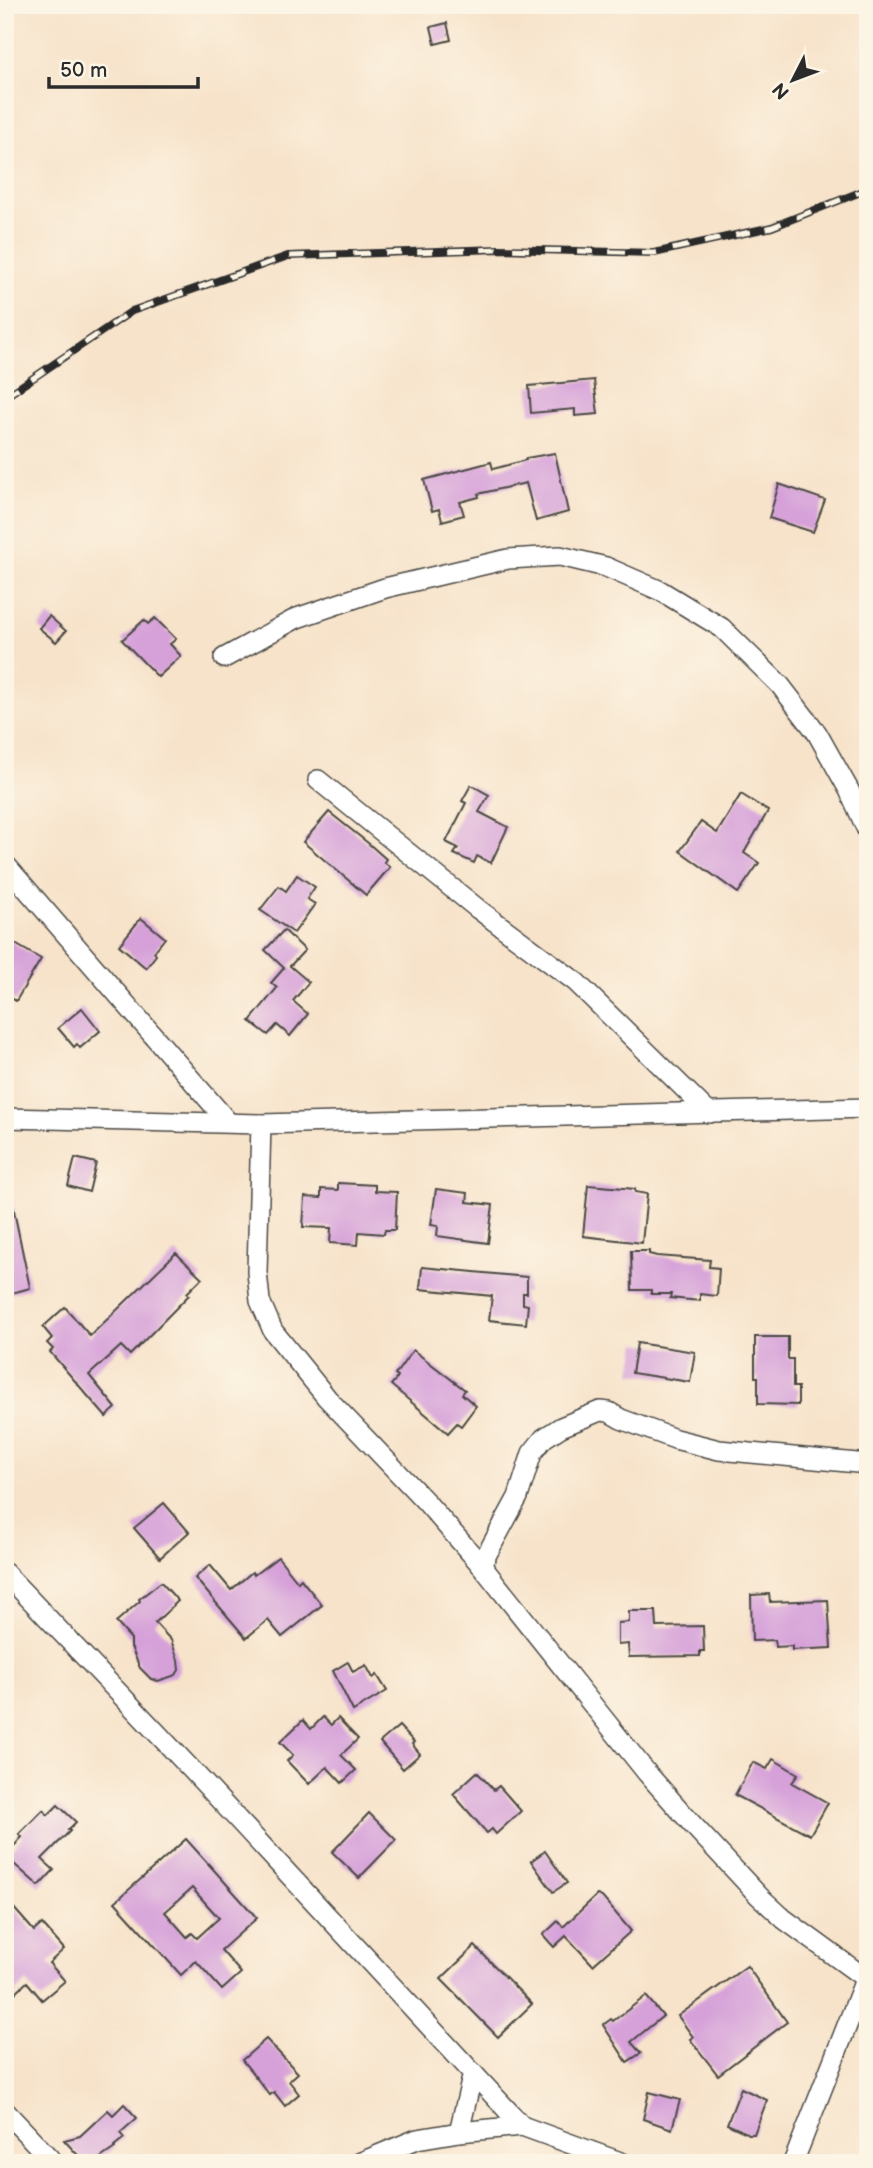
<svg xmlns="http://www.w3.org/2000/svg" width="873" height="2168" viewBox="0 0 873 2168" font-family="'Balsamiq Sans',sans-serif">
<rect width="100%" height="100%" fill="#fcf5e5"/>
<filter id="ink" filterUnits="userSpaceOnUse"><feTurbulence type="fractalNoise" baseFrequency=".0143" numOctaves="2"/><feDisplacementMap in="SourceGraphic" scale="14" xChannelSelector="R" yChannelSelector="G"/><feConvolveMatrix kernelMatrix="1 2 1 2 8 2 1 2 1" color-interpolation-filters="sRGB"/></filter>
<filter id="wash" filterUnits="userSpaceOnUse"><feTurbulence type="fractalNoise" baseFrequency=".00686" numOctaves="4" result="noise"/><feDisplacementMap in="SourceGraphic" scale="28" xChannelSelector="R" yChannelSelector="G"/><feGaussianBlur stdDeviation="1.57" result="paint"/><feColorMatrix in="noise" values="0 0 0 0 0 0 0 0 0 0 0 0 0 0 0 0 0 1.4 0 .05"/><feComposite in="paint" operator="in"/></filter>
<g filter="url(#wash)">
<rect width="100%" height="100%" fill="#f7e3ca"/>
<g id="blocks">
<g fill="#d6a1d9" fill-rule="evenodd">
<path d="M 447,23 L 451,40 L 435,44 L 431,27 Z"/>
<path d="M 594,380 L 598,414 L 575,416 L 575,409 L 531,413 L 529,386 Z"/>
<path d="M 555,453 L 568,512 L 536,521 L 526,483 L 478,494 L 479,497 L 460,502 L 464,515 L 442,521 L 439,509 L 432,511 L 424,480 L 491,462 L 493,469 L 526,460 L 526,458 Z"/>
<path d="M 779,484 L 825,500 L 813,532 L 769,518 Z"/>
<path d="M 49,616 L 66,631 L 56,642 L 39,628 Z"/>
<path d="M 155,618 L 176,639 L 170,644 L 181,656 L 158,677 L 122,640 L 144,620 L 148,624 Z"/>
<path d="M 471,785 L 489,795 L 479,812 L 508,827 L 491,863 L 477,856 L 474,863 L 454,854 L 458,848 L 446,842 L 466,803 L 462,801 Z"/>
<path d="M 741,794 L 768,811 L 744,853 L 759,863 L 738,893 L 680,851 L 701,822 L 717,833 Z"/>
<path d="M 329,812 L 368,843 L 386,859 L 384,862 L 390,867 L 366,895 L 303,842 Z"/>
<path d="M 297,875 L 315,887 L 307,899 L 315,904 L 294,933 L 260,910 L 279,886 L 286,891 Z"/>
<path d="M 141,918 L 165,938 L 154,952 L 156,955 L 146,968 L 119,945 Z"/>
<path d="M 284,930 L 305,950 L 290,966 L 309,982 L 293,1001 L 308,1014 L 290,1036 L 277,1025 L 268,1035 L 250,1021 L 277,988 L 271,983 L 284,968 L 265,950 Z"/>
<path d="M 5,938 L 41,959 L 16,1001 L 5,995 Z"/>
<path d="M 82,1008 L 100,1031 L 80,1048 L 77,1044 L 74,1047 L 58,1028 Z"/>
<path d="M 75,1158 L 96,1163 L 89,1192 L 68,1186 Z"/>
<path d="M 338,1183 L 375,1185 L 375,1191 L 397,1192 L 395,1230 L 385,1230 L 384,1234 L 359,1232 L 358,1245 L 330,1243 L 331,1228 L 303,1227 L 305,1197 L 321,1198 L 321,1189 L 338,1190 Z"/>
<path d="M 588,1185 L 635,1189 L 635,1192 L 647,1194 L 642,1243 L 583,1236 Z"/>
<path d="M 436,1189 L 468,1193 L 467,1202 L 493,1205 L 488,1243 L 437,1236 L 438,1226 L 431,1225 Z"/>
<path d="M 12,1201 L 30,1288 L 5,1295 L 5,1202 Z"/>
<path d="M 631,1251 L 649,1251 L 649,1254 L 657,1256 L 710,1260 L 709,1267 L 719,1268 L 717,1296 L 700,1294 L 700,1301 L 670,1298 L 671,1294 L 651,1294 L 651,1290 L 632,1290 Z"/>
<path d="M 176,1253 L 202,1278 L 187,1293 L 189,1295 L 130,1355 L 121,1346 L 89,1375 L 116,1408 L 106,1417 L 50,1352 L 53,1349 L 47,1343 L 52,1338 L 43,1327 L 65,1307 L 90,1336 Z"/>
<path d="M 422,1267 L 527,1277 L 527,1293 L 523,1293 L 523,1304 L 528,1305 L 526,1324 L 489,1320 L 492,1296 L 420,1289 Z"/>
<path d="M 755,1337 L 788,1337 L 788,1359 L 793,1359 L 793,1387 L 798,1387 L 798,1405 L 758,1404 L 758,1377 L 755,1377 Z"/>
<path d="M 637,1343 L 695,1352 L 690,1382 L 632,1373 Z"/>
<path d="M 413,1350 L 465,1390 L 462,1394 L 476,1406 L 461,1426 L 457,1423 L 448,1433 L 391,1385 L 398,1377 L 395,1375 Z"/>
<path d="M 164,1503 L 189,1532 L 160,1558 L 134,1528 Z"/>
<path d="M 278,1557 L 298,1582 L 301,1579 L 322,1605 L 282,1637 L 268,1620 L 246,1638 L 195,1578 L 210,1565 L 231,1590 L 252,1572 L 254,1575 Z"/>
<path d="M 161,1582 L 178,1601 L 155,1623 L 171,1640 L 178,1660 L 179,1670 L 176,1675 L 158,1681 L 151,1679 L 140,1668 L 131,1647 L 131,1639 L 116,1622 L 140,1601 L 139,1599 Z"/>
<path d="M 769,1594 L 770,1602 L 828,1600 L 831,1648 L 792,1650 L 792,1646 L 776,1647 L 775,1640 L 752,1641 L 751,1595 Z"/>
<path d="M 629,1611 L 656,1611 L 657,1627 L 703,1626 L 704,1651 L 700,1651 L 700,1656 L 629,1657 L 628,1644 L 618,1645 L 618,1623 L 629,1622 Z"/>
<path d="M 348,1662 L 353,1672 L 366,1665 L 373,1678 L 377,1675 L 387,1691 L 353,1711 L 333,1671 Z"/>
<path d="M 323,1717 L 331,1725 L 338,1718 L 358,1739 L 341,1755 L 356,1770 L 342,1783 L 327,1767 L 309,1784 L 287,1761 L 293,1755 L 280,1742 L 303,1720 L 311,1729 Z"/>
<path d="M 399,1726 L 414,1742 L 412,1744 L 420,1754 L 403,1769 L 380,1742 Z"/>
<path d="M 773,1759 L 798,1774 L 792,1783 L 828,1803 L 810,1835 L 735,1795 L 753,1762 L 767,1769 Z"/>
<path d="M 477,1772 L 494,1790 L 499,1786 L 521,1811 L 496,1834 L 492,1829 L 487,1833 L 453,1794 Z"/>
<path d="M 58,1805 L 76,1822 L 68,1830 L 70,1831 L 42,1859 L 54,1870 L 39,1886 L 5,1856 L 22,1837 L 19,1834 L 43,1810 L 48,1815 Z"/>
<path d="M 369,1813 L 396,1840 L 359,1878 L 332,1852 Z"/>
<path d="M 186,1839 L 257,1918 L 221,1950 L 241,1973 L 222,1990 L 196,1961 L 181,1975 L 115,1902 ZM 192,1888 L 219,1918 L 197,1938 L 192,1933 L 187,1937 L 165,1912 Z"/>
<path d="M 545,1851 L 567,1883 L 553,1892 L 531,1861 Z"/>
<path d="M 597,1895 L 602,1897 L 631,1931 L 593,1965 L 566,1936 L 554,1947 L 543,1935 L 558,1921 L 563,1927 Z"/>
<path d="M 5,1898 L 34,1931 L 42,1924 L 64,1949 L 49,1963 L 65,1981 L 42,2000 L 27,1982 L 5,2002 Z"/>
<path d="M 475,1946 L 532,2004 L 498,2037 L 441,1979 Z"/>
<path d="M 747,1966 L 787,2022 L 718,2075 L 690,2039 L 693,2037 L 678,2016 Z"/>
<path d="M 646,1996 L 663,2016 L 631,2042 L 641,2053 L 627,2062 L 603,2025 L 611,2019 L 613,2021 Z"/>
<path d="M 266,2039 L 298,2073 L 289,2081 L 299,2094 L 285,2106 L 274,2092 L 270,2095 L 242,2060 Z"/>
<path d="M 741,2088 L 767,2100 L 754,2134 L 749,2134 L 727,2124 Z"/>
<path d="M 649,2092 L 680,2100 L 672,2129 L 643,2119 Z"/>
<path d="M 124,2104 L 137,2118 L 120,2133 L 124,2138 L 114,2146 L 115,2148 L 93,2163 L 85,2163 L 64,2140 L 80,2136 L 108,2110 L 113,2115 Z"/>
</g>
</g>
</g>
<g filter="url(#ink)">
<use href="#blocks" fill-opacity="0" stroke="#4a4743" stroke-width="2"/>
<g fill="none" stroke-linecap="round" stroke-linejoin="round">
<g stroke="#4a4743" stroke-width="22">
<g id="minor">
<path d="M 224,658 L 297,618 L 385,588 L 508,559 L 560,556 L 606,567 L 661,591 L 722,628 L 780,685 L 817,733 L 849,790 L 868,832"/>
<path d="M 318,780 L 478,909 L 576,982 L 709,1113"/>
<path d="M 5,864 L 228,1122"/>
<path d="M 5,1118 L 261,1124 L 868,1108"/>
<path d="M 261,1124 L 257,1272 L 260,1301 L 273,1331 L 327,1398 L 426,1502 L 481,1565 L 647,1773 L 692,1824 L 759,1896 L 784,1919 L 865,1978"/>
<path d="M 481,1565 L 518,1497 L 532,1453 L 544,1438 L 561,1427 L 600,1411 L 609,1412 L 621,1419 L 675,1439 L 719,1450 L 868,1464"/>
<path d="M 5,1573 L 192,1770 L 522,2126"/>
<path d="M 5,2111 L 54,2163"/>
<path d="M 459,2132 L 473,2073"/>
<path d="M 359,2163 L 417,2139 L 459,2132 L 522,2126 L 623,2163"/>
<path d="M 793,2163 L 868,1972"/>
</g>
</g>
<use href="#minor" stroke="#fff" stroke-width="19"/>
<g stroke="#2b2b2b" stroke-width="8">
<path id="rail" d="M 5,397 L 132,311 L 288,256 L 500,249 L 654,253 L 772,227 L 868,189"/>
</g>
<use href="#rail" stroke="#fcf5e5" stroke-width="5" stroke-dasharray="16" stroke-linecap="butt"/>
</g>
</g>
<rect width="873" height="2168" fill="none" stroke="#fcf5e5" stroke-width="28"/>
<g transform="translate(793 80) rotate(228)" stroke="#fcf5e5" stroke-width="5" paint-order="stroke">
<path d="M0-5L12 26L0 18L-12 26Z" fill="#2b2b2b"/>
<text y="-10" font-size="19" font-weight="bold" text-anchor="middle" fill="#2b2b2b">N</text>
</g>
<path d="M49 77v10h149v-10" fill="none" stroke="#2b2b2b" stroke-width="3.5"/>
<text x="60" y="77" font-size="21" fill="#2b2b2b" stroke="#fcf5e5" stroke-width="5" paint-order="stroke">50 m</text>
</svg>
